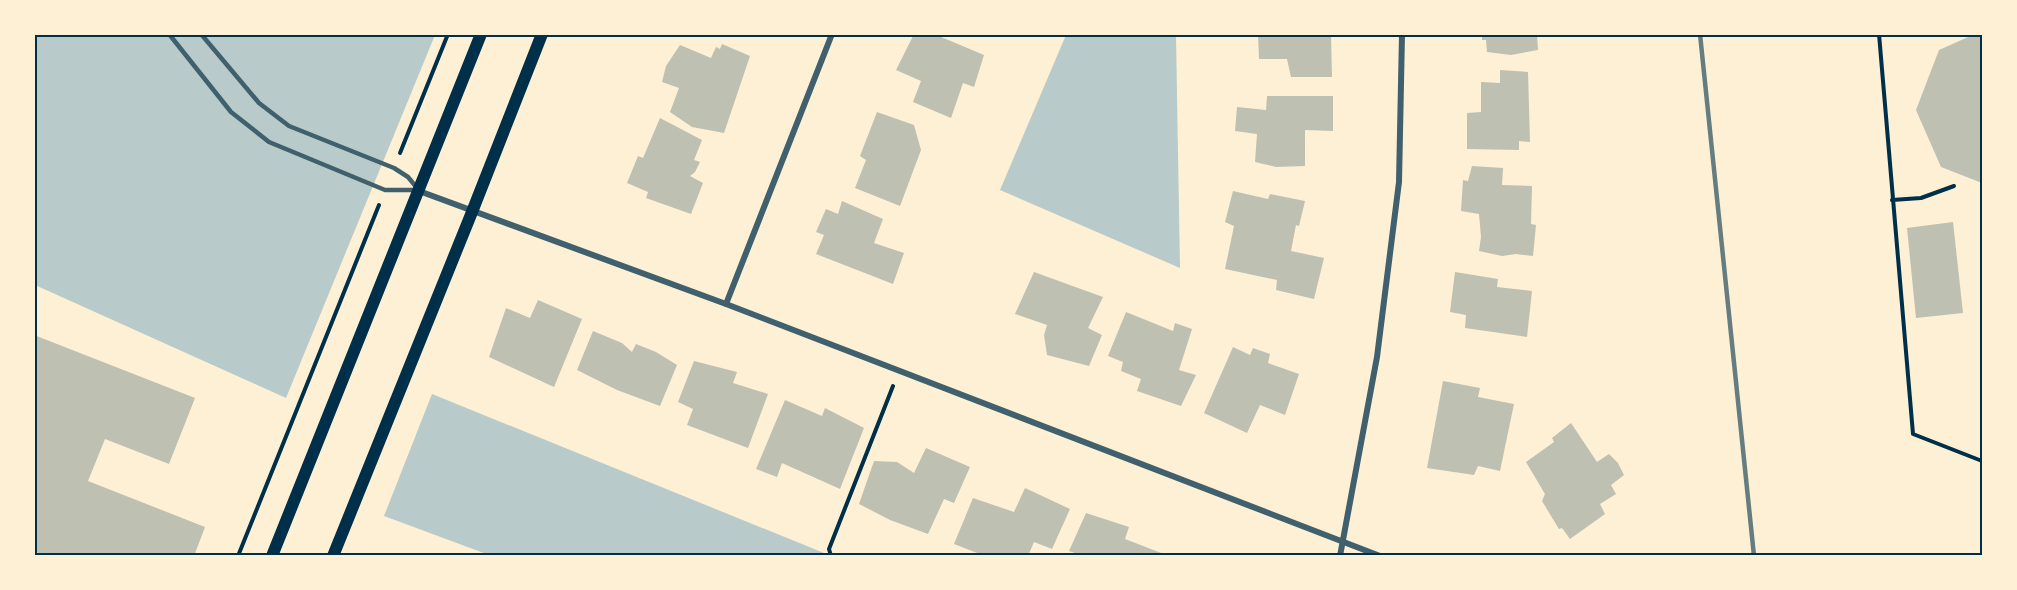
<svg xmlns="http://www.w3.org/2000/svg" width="2017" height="590" viewBox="0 0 2017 590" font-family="'Golos Text',sans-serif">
<rect width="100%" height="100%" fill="#fdf0d5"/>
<g fill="#b9caca">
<path d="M 34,35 L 435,35 L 286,398 L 35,285 Z"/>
<path d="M 1066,35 L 1176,35 L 1180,268 L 1000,190 Z"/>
<path d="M 432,394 L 829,555 L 489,555 L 384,516 Z"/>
</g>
<g fill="#bec0b2">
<path d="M 914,34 L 934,34 L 984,55 L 974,87 L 963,83 L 951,118 L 913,102 L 921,81 L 896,70 Z"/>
<path d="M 1258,34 L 1331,34 L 1332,77 L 1291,77 L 1287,59 L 1259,59 Z"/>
<path d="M 1482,34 L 1537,34 L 1538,50 L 1511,55 L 1487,52 L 1486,40 L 1482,40 Z"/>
<path d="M 1975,34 L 1982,34 L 1982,183 L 1941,167 L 1916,110 L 1939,50 Z"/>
<path d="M 722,44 L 750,56 L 724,133 L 692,127 L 670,112 L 679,88 L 662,82 L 666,66 L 680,45 L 711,58 L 716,47 L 720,49 Z"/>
<path d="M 1500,70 L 1528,72 L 1530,142 L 1519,141 L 1519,150 L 1467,149 L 1467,113 L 1481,112 L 1481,82 L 1500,83 Z"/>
<path d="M 1267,96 L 1333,96 L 1333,131 L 1305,130 L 1305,166 L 1276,167 L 1255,162 L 1257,134 L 1235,131 L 1237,107 L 1266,110 Z"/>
<path d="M 877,112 L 914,125 L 921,150 L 900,206 L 855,188 L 866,160 L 860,156 Z"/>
<path d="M 660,118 L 702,140 L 694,160 L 700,162 L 695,172 L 690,176 L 703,183 L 691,214 L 646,198 L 648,192 L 627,183 L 638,156 L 643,158 Z"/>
<path d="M 1472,166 L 1503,168 L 1502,185 L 1532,186 L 1531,224 L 1536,225 L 1533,256 L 1516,254 L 1502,256 L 1479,251 L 1481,237 L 1479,214 L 1461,211 L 1463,180 L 1468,181 Z"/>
<path d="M 1233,191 L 1268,199 L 1270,194 L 1305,201 L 1299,226 L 1296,225 L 1291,251 L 1324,258 L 1314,299 L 1276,290 L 1277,280 L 1225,269 L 1234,226 L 1225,222 Z"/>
<path d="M 842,201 L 883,219 L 874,243 L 904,253 L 893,284 L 816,254 L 824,235 L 816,232 L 826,209 L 838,214 Z"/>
<path d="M 1953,222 L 1963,313 L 1916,318 L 1907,228 Z"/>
<path d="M 1034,272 L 1103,297 L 1088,328 L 1102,335 L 1089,366 L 1047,355 L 1044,335 L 1047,325 L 1015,314 Z"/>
<path d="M 1455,272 L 1498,279 L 1497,287 L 1532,291 L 1527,337 L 1465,328 L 1466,315 L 1450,312 Z"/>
<path d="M 538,300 L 582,319 L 554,387 L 489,357 L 506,308 L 530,318 Z"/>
<path d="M 1126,312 L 1173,331 L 1175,323 L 1192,329 L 1179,370 L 1196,375 L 1181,406 L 1137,391 L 1141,379 L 1121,371 L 1123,362 L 1108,356 Z"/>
<path d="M 593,331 L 622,343 L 632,352 L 636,344 L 656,352 L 677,365 L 660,406 L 617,390 L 577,370 Z"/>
<path d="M 34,335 L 195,398 L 169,464 L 105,439 L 88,481 L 205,527 L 194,556 L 46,556 L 34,551 Z"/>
<path d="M 1233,347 L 1250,355 L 1253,348 L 1270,354 L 1268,363 L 1299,374 L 1285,415 L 1260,405 L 1247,433 L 1204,413 Z"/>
<path d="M 694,361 L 737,372 L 733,383 L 768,394 L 748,448 L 687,425 L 693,409 L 678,402 Z"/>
<path d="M 1443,381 L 1480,388 L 1478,397 L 1514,404 L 1500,471 L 1478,466 L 1474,475 L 1427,468 Z"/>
<path d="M 785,400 L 822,416 L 825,408 L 864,428 L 840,489 L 782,463 L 777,477 L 756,469 Z"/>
<path d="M 1571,423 L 1597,462 L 1609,454 L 1618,463 L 1624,475 L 1611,485 L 1616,494 L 1600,504 L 1605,514 L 1570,539 L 1562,528 L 1559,529 L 1542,501 L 1545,494 L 1526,462 L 1554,442 L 1552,438 Z"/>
<path d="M 926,448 L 970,467 L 954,503 L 944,499 L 928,534 L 890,520 L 859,504 L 874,461 L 897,462 L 914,473 Z"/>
<path d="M 1025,488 L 1070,509 L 1052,549 L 1034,542 L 1028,556 L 985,556 L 954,544 L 973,498 L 1014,512 Z"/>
<path d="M 1086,513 L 1129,527 L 1125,539 L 1169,556 L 1083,556 L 1069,551 Z"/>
</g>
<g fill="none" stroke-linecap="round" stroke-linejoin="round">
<g stroke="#003049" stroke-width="4">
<path d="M 1879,34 L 1913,434 L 1982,461"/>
<path d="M 400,153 L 448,34"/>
<path d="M 1892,200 L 1921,198 L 1954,186"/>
<path d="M 238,556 L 379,205"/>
<path d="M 831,556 L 829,549 L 893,386"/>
</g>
<g stroke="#3f606c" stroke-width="4.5">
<path d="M 169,34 L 231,112 L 269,142 L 385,190 L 416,190"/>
<path d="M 201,34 L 259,103 L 289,126 L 394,168 L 408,177 L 417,188"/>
</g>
<g stroke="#3f606c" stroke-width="6">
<path d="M 419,191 L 726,304 L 1380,556"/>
<path d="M 726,304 L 832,34"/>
<path d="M 1340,556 L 1377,357 L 1399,182 L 1402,34"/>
</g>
<g stroke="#003049" stroke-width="12">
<path d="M 272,556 L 481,34"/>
<path d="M 333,556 L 472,212 L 542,34"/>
</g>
<path stroke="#657d81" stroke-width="4.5" d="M 1700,34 L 1754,556"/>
</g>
<rect width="2017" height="590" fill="none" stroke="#fdf0d5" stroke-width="72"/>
<rect x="36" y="36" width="1945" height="518" fill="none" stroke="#003049" stroke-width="2"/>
</svg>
